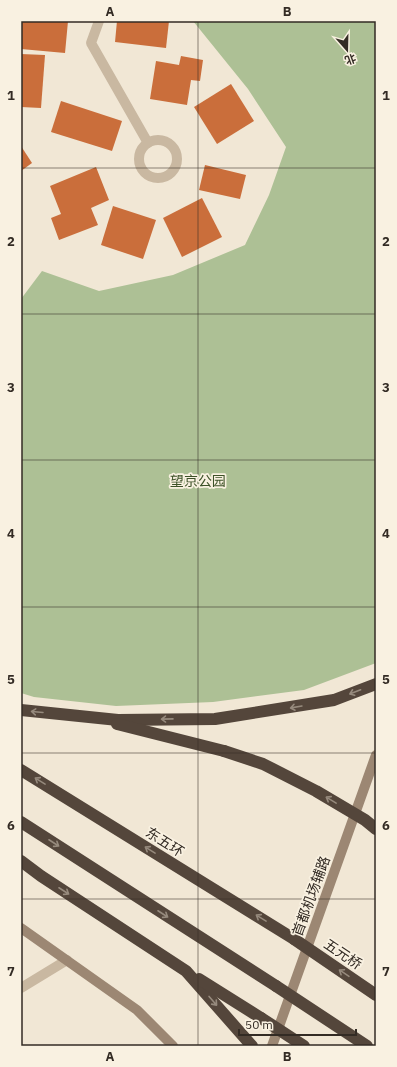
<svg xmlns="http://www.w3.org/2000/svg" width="397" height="1067" viewBox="0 0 397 1067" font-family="'IBM Plex Sans','Noto Sans SC',sans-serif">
<rect width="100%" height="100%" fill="#f1e7d5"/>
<path fill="#adc095" d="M 193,21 L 376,21 L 376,663 L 304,690 L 213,702 L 116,706 L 34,697 L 21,693 L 21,299 L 42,271 L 99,291 L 173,275 L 245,245 L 269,195 L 286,147 L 248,89 Z"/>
<g fill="#ca6e3b">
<path d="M 22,21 L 68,21 L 65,53 L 21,49 Z"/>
<path d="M 117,21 L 169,21 L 166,48 L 115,42 Z"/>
<path d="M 21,54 L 45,55 L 41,108 L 21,107 Z"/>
<path d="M 181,56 L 203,60 L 200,81 L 191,80 L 187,105 L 150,99 L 156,61 L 179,65 Z"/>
<path d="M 231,84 L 254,121 L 217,144 L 194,107 Z"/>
<path d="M 61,101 L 122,121 L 112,151 L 51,132 Z"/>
<path d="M 21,146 L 32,163 L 21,171 Z"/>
<path d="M 205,165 L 246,175 L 240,199 L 199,190 Z"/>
<path d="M 96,167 L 109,200 L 91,208 L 98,225 L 59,240 L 51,218 L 61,214 L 50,186 Z"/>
<path d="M 202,198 L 222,237 L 182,257 L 163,218 Z"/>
<path d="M 113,206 L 156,220 L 143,259 L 101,245 Z"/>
</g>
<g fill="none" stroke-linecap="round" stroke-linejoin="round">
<g stroke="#c9b8a1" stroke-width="10">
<path d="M 99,21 L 91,43 L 148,143"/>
<circle cx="158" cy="159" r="19"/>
<path d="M 21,988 L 67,960"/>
</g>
<g stroke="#9c8773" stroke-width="10">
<path d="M 21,928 L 137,1010 L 173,1046"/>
<path d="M 272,1046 L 376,755"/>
</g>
<g stroke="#54463b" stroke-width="12">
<path d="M 21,710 L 118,720 L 215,719 L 334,700 L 376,684"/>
<path d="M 117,724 L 224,751"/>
<path d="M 21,770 L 294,939"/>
<path d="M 21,822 L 276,986"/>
<path d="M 21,861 L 41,876 L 186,971 L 252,1046"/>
<path d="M 199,979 L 261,1018"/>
</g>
<g stroke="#54463b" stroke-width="12">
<path d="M 224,751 L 263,764 L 316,791 L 365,820 L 376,829"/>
<path d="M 294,939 L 376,995"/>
<path d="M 276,986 L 367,1046"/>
<path d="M 261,1018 L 304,1046"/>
</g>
</g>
<defs><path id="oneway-shaft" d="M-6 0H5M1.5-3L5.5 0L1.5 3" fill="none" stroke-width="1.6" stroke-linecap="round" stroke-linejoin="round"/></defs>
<g stroke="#968a7d">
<use href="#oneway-shaft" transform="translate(355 692) rotate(159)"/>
<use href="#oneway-shaft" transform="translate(296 707) rotate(170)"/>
<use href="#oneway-shaft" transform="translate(37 712) rotate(-175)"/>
<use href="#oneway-shaft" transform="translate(167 719) rotate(179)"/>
<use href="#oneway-shaft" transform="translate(40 781) rotate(-148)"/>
<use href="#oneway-shaft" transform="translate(331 800) rotate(-149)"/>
<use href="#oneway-shaft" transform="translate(54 843) rotate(33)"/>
<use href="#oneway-shaft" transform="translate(150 850) rotate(-148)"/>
<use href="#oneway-shaft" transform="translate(64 891) rotate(33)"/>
<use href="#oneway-shaft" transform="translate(163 914) rotate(33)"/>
<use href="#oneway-shaft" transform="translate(261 918) rotate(-148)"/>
<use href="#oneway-shaft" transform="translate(344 973) rotate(-146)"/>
<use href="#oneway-shaft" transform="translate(213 1001) rotate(49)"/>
</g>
<path fill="none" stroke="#332b24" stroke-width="1" stroke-opacity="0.55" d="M 198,21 L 198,1046M 21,168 L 376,168M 21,314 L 376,314M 21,460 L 376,460M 21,607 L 376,607M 21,753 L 376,753M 21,899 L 376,899"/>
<g text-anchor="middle" stroke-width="3.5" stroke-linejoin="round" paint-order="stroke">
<g font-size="14" fill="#3d5228" stroke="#f9f1e1">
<text x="198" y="486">望京公园</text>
</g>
<g font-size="14" fill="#332b24" stroke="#f9f1e1">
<text transform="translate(165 842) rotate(32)" y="5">东五环</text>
<text transform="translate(311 896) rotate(-70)" y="5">首都机场辅路</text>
<text transform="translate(343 954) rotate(34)" y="5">五元桥</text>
</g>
</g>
<rect width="397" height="1067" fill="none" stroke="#f9f1e1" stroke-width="44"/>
<g transform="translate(347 50) rotate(160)" stroke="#f9f1e1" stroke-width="3" paint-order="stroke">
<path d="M0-3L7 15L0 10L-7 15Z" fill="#332b24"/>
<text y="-6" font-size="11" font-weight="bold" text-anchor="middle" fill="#332b24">北</text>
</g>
<path d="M239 1029v6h117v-6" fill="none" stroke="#332b24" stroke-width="2"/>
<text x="245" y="1029" font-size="12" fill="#332b24" stroke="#f9f1e1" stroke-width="3" paint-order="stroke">50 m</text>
<rect x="22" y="22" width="353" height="1023" fill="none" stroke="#332b24" stroke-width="1.5"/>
<g font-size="13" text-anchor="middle" font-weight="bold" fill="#332b24">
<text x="110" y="16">A</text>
<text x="287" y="16">B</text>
<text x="11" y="100">1</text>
<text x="386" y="100">1</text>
<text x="11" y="246">2</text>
<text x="386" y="246">2</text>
<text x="11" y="392">3</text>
<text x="386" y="392">3</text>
<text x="11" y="538">4</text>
<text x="386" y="538">4</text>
<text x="11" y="684">5</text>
<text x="386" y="684">5</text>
<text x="11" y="830">6</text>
<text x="386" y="830">6</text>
<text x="11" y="976">7</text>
<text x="386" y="976">7</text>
<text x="110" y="1061">A</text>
<text x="287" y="1061">B</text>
</g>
</svg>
